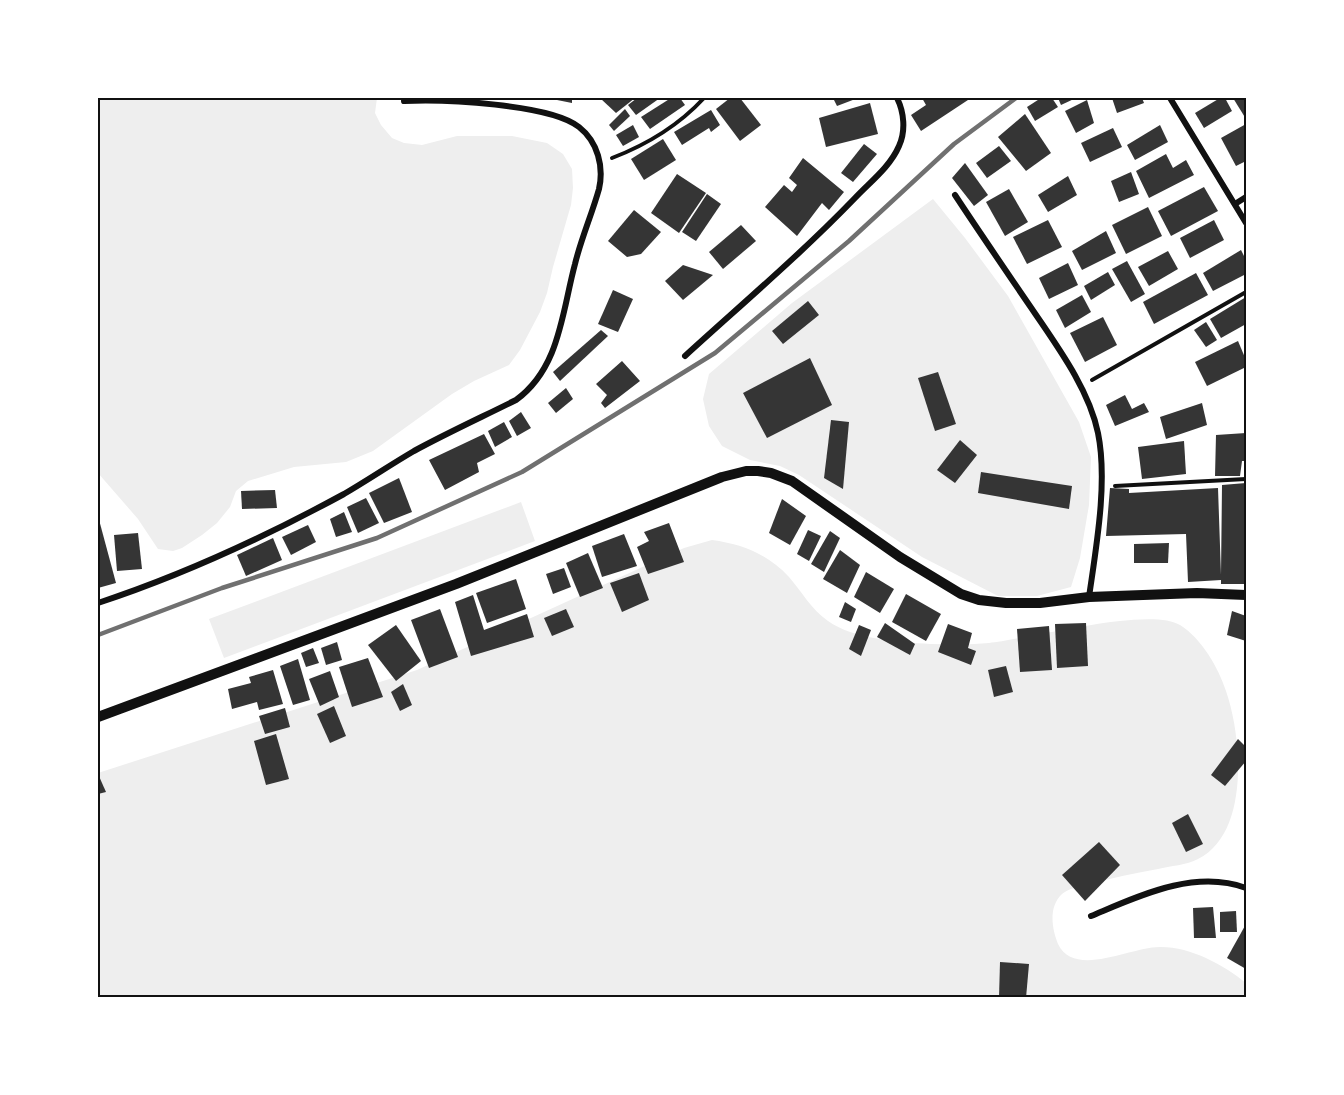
<svg xmlns="http://www.w3.org/2000/svg" width="1344" height="1095" viewBox="0 0 1344 1095" font-family="'Varela Round',sans-serif">
<rect width="100%" height="100%" fill="#fff"/>
<g fill="#eee">
<path d="M 98,98 L 377,98 L 375,113 L 381,125 L 392,138 L 404,143 L 422,145 L 457,136 L 512,136 L 547,143 L 563,154 L 572,169 L 573,188 L 571,205 L 553,267 L 547,293 L 540,312 L 520,350 L 509,365 L 474,381 L 452,394 L 373,451 L 346,462 L 294,467 L 248,481 L 236,491 L 230,507 L 217,523 L 202,535 L 182,548 L 173,551 L 158,549 L 138,519 L 98,473 Z"/>
<path d="M 933,199 L 965,238 L 1008,296 L 1079,422 L 1091,457 L 1089,505 L 1080,558 L 1071,587 L 1037,596 L 998,596 L 922,557 L 799,475 L 780,466 L 750,460 L 722,446 L 709,426 L 703,399 L 709,374 L 792,303 Z"/>
<path d="M 521,502 L 535,541 L 224,658 L 209,619 Z"/>
<path d="M 712,540 C 742,544 768,554 789,577 C 802,592 811,609 828,621 C 853,639 899,642 930,644 C 949,644 970,645 989,643 C 1028,639 1150,606 1180,625 C 1202,639 1218,667 1226,691 C 1242,737 1250,833 1198,859 C 1187,865 1170,866 1158,869 C 1135,873 1112,878 1089,884 C 1081,886 1069,888 1062,894 C 1048,907 1052,929 1058,944 C 1075,979 1132,946 1161,947 C 1191,947 1224,965 1246,983 L 1246,997 L 98,997 L 98,773 L 417,670 L 684,548 Z"/>
</g>
<g fill="#353535">
<path d="M 547,98 L 572,98 L 572,103 Z"/>
<path d="M 600,98 L 635,98 L 616,113 Z"/>
<path d="M 637,98 L 660,98 L 636,115 L 628,105 Z"/>
<path d="M 671,98 L 680,98 L 685,105 L 650,129 L 641,117 Z"/>
<path d="M 730,98 L 740,98 L 761,125 L 740,141 L 716,109 Z"/>
<path d="M 833,98 L 858,98 L 837,106 Z"/>
<path d="M 922,98 L 971,98 L 921,131 L 911,115 L 926,105 Z"/>
<path d="M 1041,98 L 1052,98 L 1058,107 L 1035,121 L 1027,107 Z"/>
<path d="M 1058,98 L 1076,98 L 1061,105 Z"/>
<path d="M 1112,98 L 1142,98 L 1144,103 L 1117,113 Z"/>
<path d="M 1220,98 L 1225,98 L 1232,111 L 1204,128 L 1195,113 Z"/>
<path d="M 1233,98 L 1246,98 L 1246,119 Z"/>
<path d="M 1087,100 L 1094,123 L 1076,133 L 1065,111 Z"/>
<path d="M 870,103 L 878,134 L 826,147 L 819,118 Z"/>
<path d="M 625,109 L 630,116 L 614,131 L 609,125 Z"/>
<path d="M 711,110 L 720,125 L 711,132 L 709,128 L 682,145 L 674,132 Z"/>
<path d="M 1025,114 L 1051,153 L 1026,171 L 998,137 Z"/>
<path d="M 1246,124 L 1246,161 L 1236,166 L 1221,138 Z"/>
<path d="M 633,125 L 639,137 L 623,146 L 616,135 Z"/>
<path d="M 1160,125 L 1168,142 L 1135,160 L 1127,145 Z"/>
<path d="M 1113,128 L 1122,147 L 1090,162 L 1081,143 Z"/>
<path d="M 663,139 L 676,160 L 644,180 L 631,159 Z"/>
<path d="M 864,144 L 877,154 L 853,182 L 841,173 Z"/>
<path d="M 999,146 L 1011,161 L 987,178 L 976,163 Z"/>
<path d="M 1166,154 L 1173,168 L 1186,160 L 1194,175 L 1149,198 L 1136,171 Z"/>
<path d="M 803,158 L 844,192 L 829,210 L 822,203 L 797,236 L 765,207 L 784,185 L 792,192 L 797,185 L 789,178 Z"/>
<path d="M 965,163 L 988,195 L 974,206 L 952,178 Z"/>
<path d="M 1131,172 L 1139,194 L 1119,202 L 1111,181 Z"/>
<path d="M 677,174 L 706,193 L 679,233 L 651,213 Z"/>
<path d="M 1068,176 L 1077,195 L 1048,212 L 1038,195 Z"/>
<path d="M 1204,187 L 1218,211 L 1171,236 L 1158,211 Z"/>
<path d="M 1009,189 L 1028,222 L 1005,236 L 986,202 Z"/>
<path d="M 707,194 L 721,204 L 696,241 L 682,232 Z"/>
<path d="M 1148,207 L 1162,236 L 1126,254 L 1112,225 Z"/>
<path d="M 634,210 L 661,232 L 641,254 L 627,257 L 608,241 Z"/>
<path d="M 1048,220 L 1062,247 L 1027,264 L 1013,237 Z"/>
<path d="M 1214,220 L 1224,240 L 1190,258 L 1180,238 Z"/>
<path d="M 741,225 L 756,241 L 723,269 L 709,252 Z"/>
<path d="M 1106,231 L 1116,253 L 1082,270 L 1072,251 Z"/>
<path d="M 1241,250 L 1246,260 L 1246,274 L 1213,291 L 1203,273 Z"/>
<path d="M 1168,251 L 1178,269 L 1149,286 L 1138,267 Z"/>
<path d="M 1127,261 L 1145,294 L 1131,302 L 1112,269 Z"/>
<path d="M 1068,263 L 1078,285 L 1049,299 L 1039,278 Z"/>
<path d="M 683,265 L 713,275 L 683,300 L 665,281 Z"/>
<path d="M 1108,272 L 1115,285 L 1091,300 L 1084,286 Z"/>
<path d="M 1196,273 L 1208,295 L 1154,324 L 1143,302 Z"/>
<path d="M 613,290 L 633,299 L 618,332 L 598,324 Z"/>
<path d="M 1082,295 L 1091,312 L 1065,328 L 1056,310 Z"/>
<path d="M 1246,297 L 1246,324 L 1221,338 L 1210,319 Z"/>
<path d="M 808,301 L 819,315 L 783,344 L 772,331 Z"/>
<path d="M 1103,317 L 1117,345 L 1085,362 L 1070,333 Z"/>
<path d="M 1206,322 L 1217,340 L 1206,347 L 1194,330 Z"/>
<path d="M 601,330 L 608,336 L 560,381 L 553,372 Z"/>
<path d="M 1238,341 L 1246,360 L 1246,367 L 1207,386 L 1195,362 Z"/>
<path d="M 810,358 L 832,405 L 767,438 L 743,393 Z"/>
<path d="M 622,361 L 640,381 L 605,408 L 601,403 L 607,395 L 596,384 Z"/>
<path d="M 938,372 L 956,424 L 935,431 L 918,378 Z"/>
<path d="M 566,388 L 573,399 L 556,413 L 548,403 Z"/>
<path d="M 1125,395 L 1132,409 L 1144,403 L 1149,412 L 1115,426 L 1106,405 Z"/>
<path d="M 1202,403 L 1207,425 L 1166,439 L 1160,417 Z"/>
<path d="M 521,412 L 531,428 L 517,436 L 509,421 Z"/>
<path d="M 831,420 L 849,422 L 843,489 L 824,478 Z"/>
<path d="M 504,422 L 512,437 L 495,447 L 488,431 Z"/>
<path d="M 1246,433 L 1246,461 L 1242,461 L 1240,476 L 1215,476 L 1216,435 Z"/>
<path d="M 484,434 L 495,454 L 477,463 L 479,472 L 445,490 L 429,460 Z"/>
<path d="M 960,440 L 977,455 L 955,483 L 937,470 Z"/>
<path d="M 1184,441 L 1186,474 L 1142,479 L 1138,447 Z"/>
<path d="M 981,472 L 1072,486 L 1069,509 L 978,493 Z"/>
<path d="M 399,478 L 412,512 L 384,523 L 369,493 Z"/>
<path d="M 1246,483 L 1246,584 L 1221,584 L 1221,580 L 1188,582 L 1186,534 L 1106,536 L 1110,488 L 1129,489 L 1129,493 L 1218,488 L 1221,575 L 1222,485 Z"/>
<path d="M 275,490 L 277,508 L 242,509 L 241,491 Z"/>
<path d="M 366,498 L 379,523 L 358,533 L 347,507 Z"/>
<path d="M 782,499 L 806,516 L 790,545 L 769,533 Z"/>
<path d="M 344,512 L 352,532 L 336,537 L 330,519 Z"/>
<path d="M 98,516 L 116,583 L 98,588 Z"/>
<path d="M 669,523 L 684,562 L 648,574 L 637,547 L 649,541 L 644,532 Z"/>
<path d="M 308,525 L 316,542 L 291,555 L 282,537 Z"/>
<path d="M 808,530 L 821,536 L 809,561 L 797,554 Z"/>
<path d="M 830,531 L 840,538 L 824,572 L 811,564 Z"/>
<path d="M 138,533 L 142,569 L 117,571 L 114,535 Z"/>
<path d="M 624,534 L 637,566 L 602,577 L 592,546 Z"/>
<path d="M 273,538 L 282,560 L 246,576 L 237,555 Z"/>
<path d="M 1169,543 L 1168,563 L 1134,563 L 1134,544 Z"/>
<path d="M 840,550 L 860,565 L 847,593 L 823,579 Z"/>
<path d="M 588,553 L 603,588 L 580,597 L 566,563 Z"/>
<path d="M 564,568 L 571,587 L 553,594 L 546,574 Z"/>
<path d="M 866,572 L 894,589 L 880,613 L 854,597 Z"/>
<path d="M 639,573 L 649,600 L 622,612 L 610,583 Z"/>
<path d="M 516,579 L 526,609 L 487,623 L 476,593 Z"/>
<path d="M 906,594 L 941,614 L 926,641 L 892,622 Z"/>
<path d="M 473,595 L 484,630 L 527,614 L 534,637 L 471,656 L 455,602 Z"/>
<path d="M 845,602 L 856,609 L 851,622 L 839,617 Z"/>
<path d="M 440,609 L 458,657 L 429,668 L 411,620 Z"/>
<path d="M 566,609 L 574,627 L 552,636 L 544,618 Z"/>
<path d="M 1232,611 L 1246,616 L 1246,641 L 1227,635 Z"/>
<path d="M 885,623 L 915,644 L 910,655 L 877,637 Z"/>
<path d="M 1086,623 L 1088,666 L 1057,668 L 1055,624 Z"/>
<path d="M 948,624 L 972,633 L 968,648 L 976,651 L 971,665 L 938,652 Z"/>
<path d="M 396,625 L 421,661 L 396,681 L 368,645 Z"/>
<path d="M 859,625 L 871,630 L 861,656 L 849,649 Z"/>
<path d="M 1049,626 L 1052,670 L 1020,672 L 1017,629 Z"/>
<path d="M 337,642 L 342,660 L 326,665 L 321,648 Z"/>
<path d="M 313,648 L 319,663 L 306,667 L 301,653 Z"/>
<path d="M 368,658 L 383,697 L 352,707 L 339,667 Z"/>
<path d="M 298,659 L 310,700 L 293,705 L 280,666 Z"/>
<path d="M 1006,666 L 1013,692 L 994,697 L 988,670 Z"/>
<path d="M 273,670 L 283,704 L 259,710 L 257,702 L 232,709 L 228,689 L 251,683 L 249,677 Z"/>
<path d="M 330,671 L 339,697 L 320,706 L 309,679 Z"/>
<path d="M 403,684 L 412,705 L 400,711 L 391,692 Z"/>
<path d="M 334,706 L 346,736 L 330,743 L 317,714 Z"/>
<path d="M 285,708 L 290,727 L 265,734 L 259,716 Z"/>
<path d="M 276,734 L 289,779 L 266,785 L 254,741 Z"/>
<path d="M 1238,739 L 1246,747 L 1246,761 L 1225,786 L 1211,775 Z"/>
<path d="M 98,774 L 106,792 L 98,794 Z"/>
<path d="M 1188,814 L 1203,844 L 1186,852 L 1172,823 Z"/>
<path d="M 1099,842 L 1120,865 L 1085,901 L 1062,875 Z"/>
<path d="M 1213,907 L 1216,938 L 1194,938 L 1193,908 Z"/>
<path d="M 1236,911 L 1237,932 L 1220,932 L 1220,912 Z"/>
<path d="M 1246,924 L 1246,969 L 1227,958 Z"/>
<path d="M 1000,962 L 1029,964 L 1026,998 L 999,998 Z"/>
</g>
<g fill="none" stroke-linecap="round" stroke-linejoin="round">
<g stroke="#111" stroke-width="4">
<path d="M 612,158 C 646,145 679,125 704,98"/>
<path d="M 1092,380 L 1246,292"/>
<path d="M 1115,486 L 1246,479"/>
</g>
<g stroke="#111" stroke-width="6">
<path d="M 1170,98 L 1246,223"/>
<path d="M 955,195 C 980,233 1006,271 1032,309 C 1057,346 1089,389 1098,433 C 1108,482 1096,548 1089,597"/>
<path d="M 1235,204 L 1246,197"/>
<path d="M 685,356 C 742,304 801,254 855,198 C 870,182 890,167 899,146 C 906,131 904,112 897,98"/>
<path d="M 98,603 C 183,575 265,537 344,494 C 368,480 390,465 414,451 C 447,433 482,417 516,400 C 560,368 562,312 575,264 C 581,239 592,214 599,189 C 604,167 598,142 579,127 C 551,104 442,99 404,101"/>
<path d="M 1091,916 C 1139,896 1194,869 1246,888"/>
</g>
<path stroke="#111" stroke-width="10" d="M 98,717 L 456,584 L 722,477 L 746,471 L 758,471 L 771,473 L 792,481 L 900,557 L 961,594 L 979,600 L 1006,603 L 1040,603 L 1089,597 L 1197,593 L 1246,595"/>
<path stroke="#707070" stroke-width="4.5" d="M 98,635 L 222,588 L 377,538 L 522,472 L 715,353 L 849,241 L 954,144 L 1016,98"/>
</g>
<rect width="1344" height="1095" fill="none" stroke="#ffffff" stroke-width="198"/>
<rect x="99" y="99" width="1146" height="897" fill="none" stroke="#111" stroke-width="2"/>
</svg>
